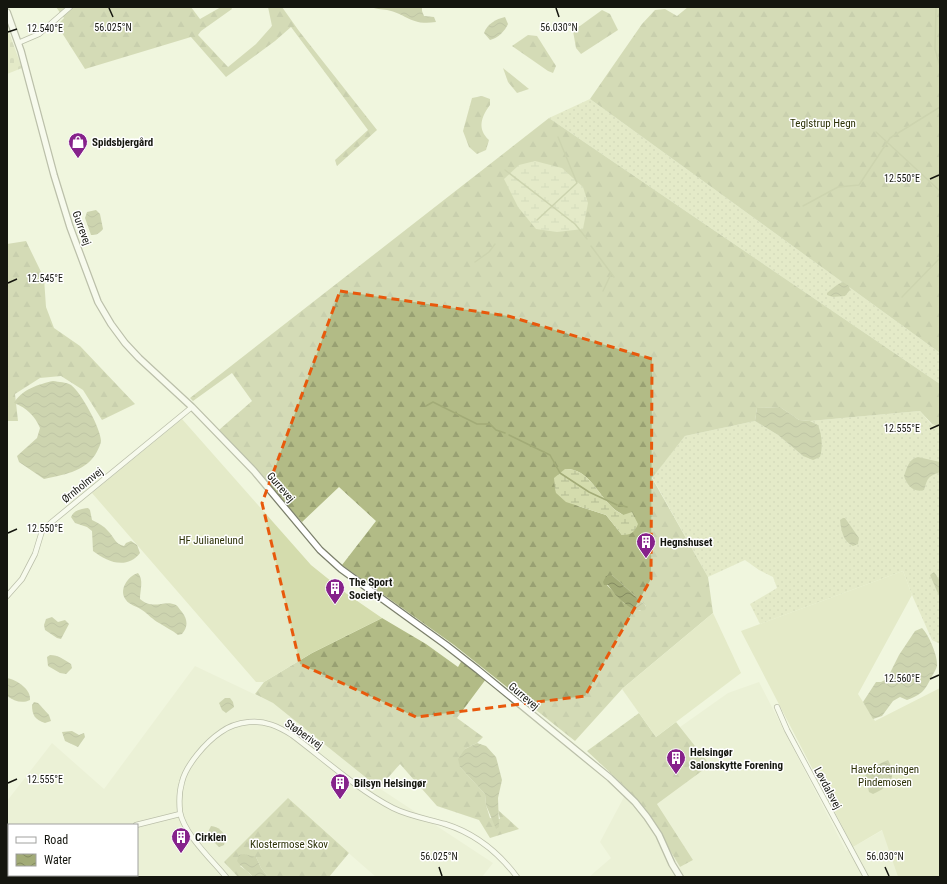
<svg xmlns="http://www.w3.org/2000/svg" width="947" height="884" viewBox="0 0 947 884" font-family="'Roboto Condensed',sans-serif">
<defs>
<pattern id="grass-dots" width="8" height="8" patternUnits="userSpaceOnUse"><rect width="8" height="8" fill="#d4dcad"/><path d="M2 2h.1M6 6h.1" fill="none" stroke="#b5bc94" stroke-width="1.8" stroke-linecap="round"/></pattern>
<pattern id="forest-firs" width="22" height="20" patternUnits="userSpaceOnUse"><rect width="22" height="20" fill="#b2bb86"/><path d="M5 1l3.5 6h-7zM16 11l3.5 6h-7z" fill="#98a072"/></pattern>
<pattern id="wetland-marsh" width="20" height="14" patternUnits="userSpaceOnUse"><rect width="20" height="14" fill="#d4dcad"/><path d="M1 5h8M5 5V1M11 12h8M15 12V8" fill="none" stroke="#b5bc94"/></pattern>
<pattern id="cemetery-stones" width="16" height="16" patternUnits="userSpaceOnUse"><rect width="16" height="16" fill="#d4dcad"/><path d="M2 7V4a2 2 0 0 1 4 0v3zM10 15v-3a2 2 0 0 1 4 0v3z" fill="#b5bc94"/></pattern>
<pattern id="water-waves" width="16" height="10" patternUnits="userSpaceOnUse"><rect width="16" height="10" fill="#a2ab77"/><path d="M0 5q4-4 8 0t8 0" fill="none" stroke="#838a60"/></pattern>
</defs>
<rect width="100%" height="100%" fill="#f0f5de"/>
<g fill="#e5ebcd" fill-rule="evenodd">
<path d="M 195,666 L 273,703 L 379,788 L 493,863 L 482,877 L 376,877 L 336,842 L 224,862 L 238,877 L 7,877 L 7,801 L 52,743 L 104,789 ZM 9,825 L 137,825 L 137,875 L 9,875 Z"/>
<path d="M 759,682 L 846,851 L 883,830 L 898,877 L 589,877 L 611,858 L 600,842 L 624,797 L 645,809 L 680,867 L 693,860 L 657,804 L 710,765 L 680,727 L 728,693 Z"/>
</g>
<g fill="url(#grass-dots)">
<path d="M 590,99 L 940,353 L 940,384 L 549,118 Z"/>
<path d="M 920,411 L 931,424 L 940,427 L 940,644 L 932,640 L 912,595 L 903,571 L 760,624 L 750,604 L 777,588 L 773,577 L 759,570 L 745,560 L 708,577 L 652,477 L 685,436 L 755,421 L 778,435 L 803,456 L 818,425 L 810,421 Z"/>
</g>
<g fill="url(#forest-firs)" fill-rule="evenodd">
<path d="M 56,7 L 191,7 L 200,19 L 221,7 L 231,7 L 232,9 L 201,31 L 198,35 L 228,67 L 256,44 L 272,26 L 268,7 L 282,7 L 299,31 L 377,130 L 337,166 L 335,160 L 368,130 L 291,27 L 275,41 L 226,77 L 191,37 L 85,69 L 57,25 L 64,18 Z"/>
<path d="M 688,7 L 940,7 L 940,353 L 590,99 L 642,24 L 655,10 L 665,9 L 677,16 Z"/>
<path d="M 602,10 L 610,14 L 618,30 L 581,54 L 576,48 L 573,31 Z"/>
<path d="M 528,35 L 537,36 L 556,66 L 553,73 L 548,71 L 512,46 Z"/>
<path d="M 503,68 L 529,89 L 517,93 L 508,82 Z"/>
<path d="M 482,96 L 490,99 L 490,105 C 481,117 477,129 489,140 L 486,150 L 477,154 L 469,147 L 463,131 L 472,98 Z"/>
<path d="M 549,118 L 940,384 L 940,427 L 932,424 L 920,411 L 810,421 L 799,420 L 780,407 L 757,408 L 755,421 L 685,436 L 652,478 L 708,577 L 713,613 L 622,689 L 575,741 L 454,645 L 342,565 L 376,521 L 339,487 L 302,522 L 219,430 L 252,401 L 232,373 L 193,401 L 190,398 ZM 565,469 C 587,468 597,492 610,505 C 613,509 619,512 623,515 L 622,535 L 606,515 L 578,506 ZM 612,575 L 645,605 L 646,606 L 640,611 L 624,603 L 606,584 Z"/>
<path d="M 26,241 L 44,278 L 46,307 L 54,328 L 80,346 L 135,404 L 102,420 L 83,390 L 61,376 L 40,378 L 15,394 L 18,421 L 7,421 L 7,244 Z"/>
<path d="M 382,618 L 426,644 L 458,667 L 462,660 L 486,679 L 457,718 L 483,737 L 477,743 L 465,749 L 460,767 L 485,794 L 486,805 L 490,818 L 500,819 L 498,810 L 519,829 L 490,838 L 479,820 L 437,806 L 400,764 L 379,788 L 273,703 L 255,694 L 264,682 L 312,653 Z"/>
<path d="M 639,713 L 656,737 L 676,722 L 710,765 L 657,804 L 693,860 L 680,867 L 645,809 L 621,783 L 587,751 Z"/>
<path d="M 288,798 L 349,853 L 329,877 L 268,877 L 261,868 L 256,857 L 240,866 L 247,871 L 253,877 L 238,877 L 224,862 Z"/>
</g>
<g fill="url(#wetland-marsh)">
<path d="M 535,161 L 562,168 L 583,187 L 588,203 L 583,229 L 557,232 L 536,229 L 518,207 L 504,179 L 519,165 Z"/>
<path d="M 565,469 C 587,468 597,492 610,505 C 613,509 618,512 623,515 L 632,512 L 638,524 C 635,532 631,535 622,535 L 606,515 L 566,502 L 556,493 L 555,489 L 554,478 Z"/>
</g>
<path fill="url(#cemetery-stones)" d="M 7,27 L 22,68 L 7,74 Z"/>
<g fill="#d4dcad">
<path d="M 182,419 L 311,565 L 347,594 L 382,618 L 312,653 L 264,682 L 256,682 L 92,493 Z"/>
<path d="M 903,571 L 912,595 L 858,694 L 875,721 L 940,688 L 940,877 L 898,877 L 882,830 L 853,847 L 741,631 Z"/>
<path d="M 713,613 L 741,673 L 656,737 L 622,689 Z"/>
</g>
<g fill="url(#water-waves)">
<path d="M 371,7 L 422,7 L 422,11 L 424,16 L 434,17 L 436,22 C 411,26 407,14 387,10 C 381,9 376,9 371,7 Z"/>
<path d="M 505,17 L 508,24 C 505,31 498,38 490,40 L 484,33 C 487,24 496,19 505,17 Z"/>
<path d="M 96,210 L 100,214 L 103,229 C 99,234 96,235 91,235 L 85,218 L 87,212 Z"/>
<path d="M 843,282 L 849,286 L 850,290 L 845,296 L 833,297 L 827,295 L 827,293 C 833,288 837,284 843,282 Z"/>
<path d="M 53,381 C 59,382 66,382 71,385 C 81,392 101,429 101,441 C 101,444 97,452 95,455 C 84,472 62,475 44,479 L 19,462 L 17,456 L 37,438 L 40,428 C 35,416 27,408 14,403 C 21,390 39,384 53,381 Z"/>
<path d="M 780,407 L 799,420 L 810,421 L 818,425 C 822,435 823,447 820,457 L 813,460 L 803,456 L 778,435 L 755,421 L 757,408 Z"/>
<path d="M 918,457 L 940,462 L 940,472 C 927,477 928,478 924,490 C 913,493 907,485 904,476 C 907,467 909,459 918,457 Z"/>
<path d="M 88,508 L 90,510 L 92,520 C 98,523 104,526 108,531 C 114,537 115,544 124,546 L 126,543 L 131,541 L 137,545 L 140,553 C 127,570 107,562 93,551 L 92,531 L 87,527 L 75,523 L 71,517 C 74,510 81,509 88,508 Z"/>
<path d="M 843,518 L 845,518 L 859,538 L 858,544 L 853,546 C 843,542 841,529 840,520 Z"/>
<path d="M 934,572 L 940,581 L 940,598 L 930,575 Z"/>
<path d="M 138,573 C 144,580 140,590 140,599 C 154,611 164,599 176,605 C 178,606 180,610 182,612 C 188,620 188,627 182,634 L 178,635 C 172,630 165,627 159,623 C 153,620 148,614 142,610 C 137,606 129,605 126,600 C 118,590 128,576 138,573 Z"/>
<path d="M 612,575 L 645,605 L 646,608 L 645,610 C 631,614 615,595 608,585 L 604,585 L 603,582 L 606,576 Z"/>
<path d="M 52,617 L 58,622 L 65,620 L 69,624 L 61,639 L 57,638 L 45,630 L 44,625 L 46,619 Z"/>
<path d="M 922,628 C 929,635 938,656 937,666 C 936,670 933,674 931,678 C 924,692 922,694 907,700 L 900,697 L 893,701 L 882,716 L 873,719 L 863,702 L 876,682 L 881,682 L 887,679 L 899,655 L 915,631 Z"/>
<path d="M 50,655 C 58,655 65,660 71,664 L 72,668 L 66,674 L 60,673 L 48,666 L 47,657 Z"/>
<path d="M 7,678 C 17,680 31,689 30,700 C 22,704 14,701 7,696 Z"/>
<path d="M 225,698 L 230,698 L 233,702 L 234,707 L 226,713 L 222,710 L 219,703 Z"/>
<path d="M 34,702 L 38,703 L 49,715 L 51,721 L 45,723 C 35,720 32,715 32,705 Z"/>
<path d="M 72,731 L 79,735 L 84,733 L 85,737 L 78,747 L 65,741 L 62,732 Z"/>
<path d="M 477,743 L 486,746 L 496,757 L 502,780 L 498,798 L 499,827 L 496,829 L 486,805 L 485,794 L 460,767 L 458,759 L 465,749 Z"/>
<path d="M 888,760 C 898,778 889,787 873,794 L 869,792 L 865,775 L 877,765 Z"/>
<path d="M 211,826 C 219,827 222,831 226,837 L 224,845 L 219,847 L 211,839 L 208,832 Z"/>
<path d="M 244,854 L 256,857 L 261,868 L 268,877 L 253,877 C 248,871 241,867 237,861 L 239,855 Z"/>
</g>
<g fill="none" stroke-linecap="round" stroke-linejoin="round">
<g stroke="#a2ab77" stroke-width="1.5">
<path d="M 936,7 L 935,49 L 940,66"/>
<path d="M 876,132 L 940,191"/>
<path d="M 505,170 L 575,224 L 587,239"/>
<path d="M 803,206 L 838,187 L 859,185 L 890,138 L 940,107"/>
<path d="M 537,220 L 577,183 L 558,137"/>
<path d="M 591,246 L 614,277"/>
<path d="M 475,262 L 489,252 L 495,244"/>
<path d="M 603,291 L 611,274"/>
<path d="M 902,297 L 940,258"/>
<path d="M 426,406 L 433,402 L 477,424 L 490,424 L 496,430 L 505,433"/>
<path d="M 509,435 L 550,455 L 560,473 L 589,492 L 617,505"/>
<path d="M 619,505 L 627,507"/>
</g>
<g stroke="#7b7f6b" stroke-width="6">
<g id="minor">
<path d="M 18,43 L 39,34 L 70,7"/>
<path d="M 7,596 L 22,579 L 35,554 L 42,531 L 53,521 L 192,407"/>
<path d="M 777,707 L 787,730 L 866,877"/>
<path d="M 136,825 L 180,814"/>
<path d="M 71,877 L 72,875"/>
<path d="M 226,877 C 212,860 184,834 180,812 C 179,802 179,792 182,782 C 186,765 206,742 221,732 C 229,726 239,723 249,722 C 265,720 279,727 292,735 C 324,759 358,790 393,808 C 409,816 428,819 445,824 C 474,833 499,853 517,877"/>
</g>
</g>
<g stroke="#7b7f6b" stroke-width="8">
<path id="tertiary" d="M 7,12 L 21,51 L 54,175 L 70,227 L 98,302 L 111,324 L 125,343 L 139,358 L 192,407 L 254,471 L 320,550 L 341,569 L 446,645 L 478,670 L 610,778 L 635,802 L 647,817 L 659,835 L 672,864 L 680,877"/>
</g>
<use href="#minor" stroke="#fff" stroke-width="4.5"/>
<use href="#tertiary" stroke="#fff" stroke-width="5.5"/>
</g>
<path d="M0 0H947V884H0ZM 340,291 L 508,316 L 652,359 L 651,579 L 585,696 L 416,717 L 300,664 L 262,503 Z" fill="#f0f5de" fill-opacity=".55" fill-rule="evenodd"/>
<path fill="none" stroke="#e8590c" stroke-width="3" stroke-dasharray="8 5" stroke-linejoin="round" d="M 340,291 L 508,316 L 652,359 L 651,579 L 585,696 L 416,717 L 300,664 L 262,503 Z"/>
<path fill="none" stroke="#15160f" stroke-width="1.5" d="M 109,8 L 113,17M 556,8 L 559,17M 8,32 L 17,29M 930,179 L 939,175M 8,283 L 17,279M 930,429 L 939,425M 8,533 L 17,529M 930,679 L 939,675M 8,783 L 17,779M 439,867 L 442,876M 885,867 L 889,876"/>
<defs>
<g id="shop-pin" transform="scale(1)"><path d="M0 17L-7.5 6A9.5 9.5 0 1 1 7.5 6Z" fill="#86228b" stroke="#fff"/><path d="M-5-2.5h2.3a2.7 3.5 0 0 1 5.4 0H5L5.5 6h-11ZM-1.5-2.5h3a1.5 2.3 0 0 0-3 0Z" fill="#fff"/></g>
<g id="building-pin" transform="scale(1)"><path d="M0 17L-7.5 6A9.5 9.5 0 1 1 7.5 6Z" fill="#86228b" stroke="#fff"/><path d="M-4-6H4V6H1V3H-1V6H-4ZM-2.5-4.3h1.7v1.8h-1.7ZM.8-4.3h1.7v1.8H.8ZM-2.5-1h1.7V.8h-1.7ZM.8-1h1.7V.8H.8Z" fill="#fff"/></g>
</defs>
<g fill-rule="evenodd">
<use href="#shop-pin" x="78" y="142"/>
<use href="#building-pin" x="646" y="542"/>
<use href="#building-pin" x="335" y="588"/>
<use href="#building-pin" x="676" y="758"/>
<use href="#building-pin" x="340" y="783"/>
<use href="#building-pin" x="181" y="837"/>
</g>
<g text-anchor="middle" stroke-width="3" stroke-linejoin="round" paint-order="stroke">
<g font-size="11" fill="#2e3309" stroke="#fff">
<text x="823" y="127">Teglstrup Hegn</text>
<text x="211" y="544">HF Julianelund</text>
<text x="885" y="773">Haveforeningen<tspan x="885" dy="13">Pindemosen</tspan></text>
<text x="289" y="848">Klostermose Skov</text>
</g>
<g font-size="11" font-weight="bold" fill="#15160f" stroke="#fff" text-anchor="start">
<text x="92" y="146">Spidsbjergård</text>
<text x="660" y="546">Hegnshuset</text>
<text x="349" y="586">The Sport<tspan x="349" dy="13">Society</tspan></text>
<text x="690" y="756">Helsingør<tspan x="690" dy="13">Salonskytte Forening</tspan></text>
<text x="354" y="787">Bilsyn Helsingør</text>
<text x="195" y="841">Cirklen</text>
</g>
<g font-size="11" fill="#15160f" stroke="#fff">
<text transform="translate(82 228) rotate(70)" y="4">Gurrevej</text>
<text transform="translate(82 485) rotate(-39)" y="4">Ørnholmvej</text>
<text transform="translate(281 487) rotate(49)" y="4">Gurrevej</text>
<text transform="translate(524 696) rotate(40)" y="4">Gurrevej</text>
<text transform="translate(304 734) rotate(35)" y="4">Støberivej</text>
<text transform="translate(828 788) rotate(62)" y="4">Løvdalsvej</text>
</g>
</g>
<g font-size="10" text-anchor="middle" fill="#15160f" stroke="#fff" stroke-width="3" stroke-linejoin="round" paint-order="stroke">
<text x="113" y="31">56.025°N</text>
<text x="559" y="31">56.030°N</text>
<text x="45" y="32">12.540°E</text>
<text x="902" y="182">12.550°E</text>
<text x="45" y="282">12.545°E</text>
<text x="902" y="432">12.555°E</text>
<text x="45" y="532">12.550°E</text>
<text x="902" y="682">12.560°E</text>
<text x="45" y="783">12.555°E</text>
<text x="439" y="860">56.025°N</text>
<text x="885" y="860">56.030°N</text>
</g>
<rect width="947" height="884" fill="none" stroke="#15160f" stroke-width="16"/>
<rect x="8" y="824" width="130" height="52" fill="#ffffff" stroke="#a1a29f"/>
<rect x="16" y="837" width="20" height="6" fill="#ffffff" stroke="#a1a29f"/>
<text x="44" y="844" font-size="12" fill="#15160f">Road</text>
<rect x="16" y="854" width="20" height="12" fill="url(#water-waves)" stroke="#a1a29f"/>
<text x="44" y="864" font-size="12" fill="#15160f">Water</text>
</svg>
